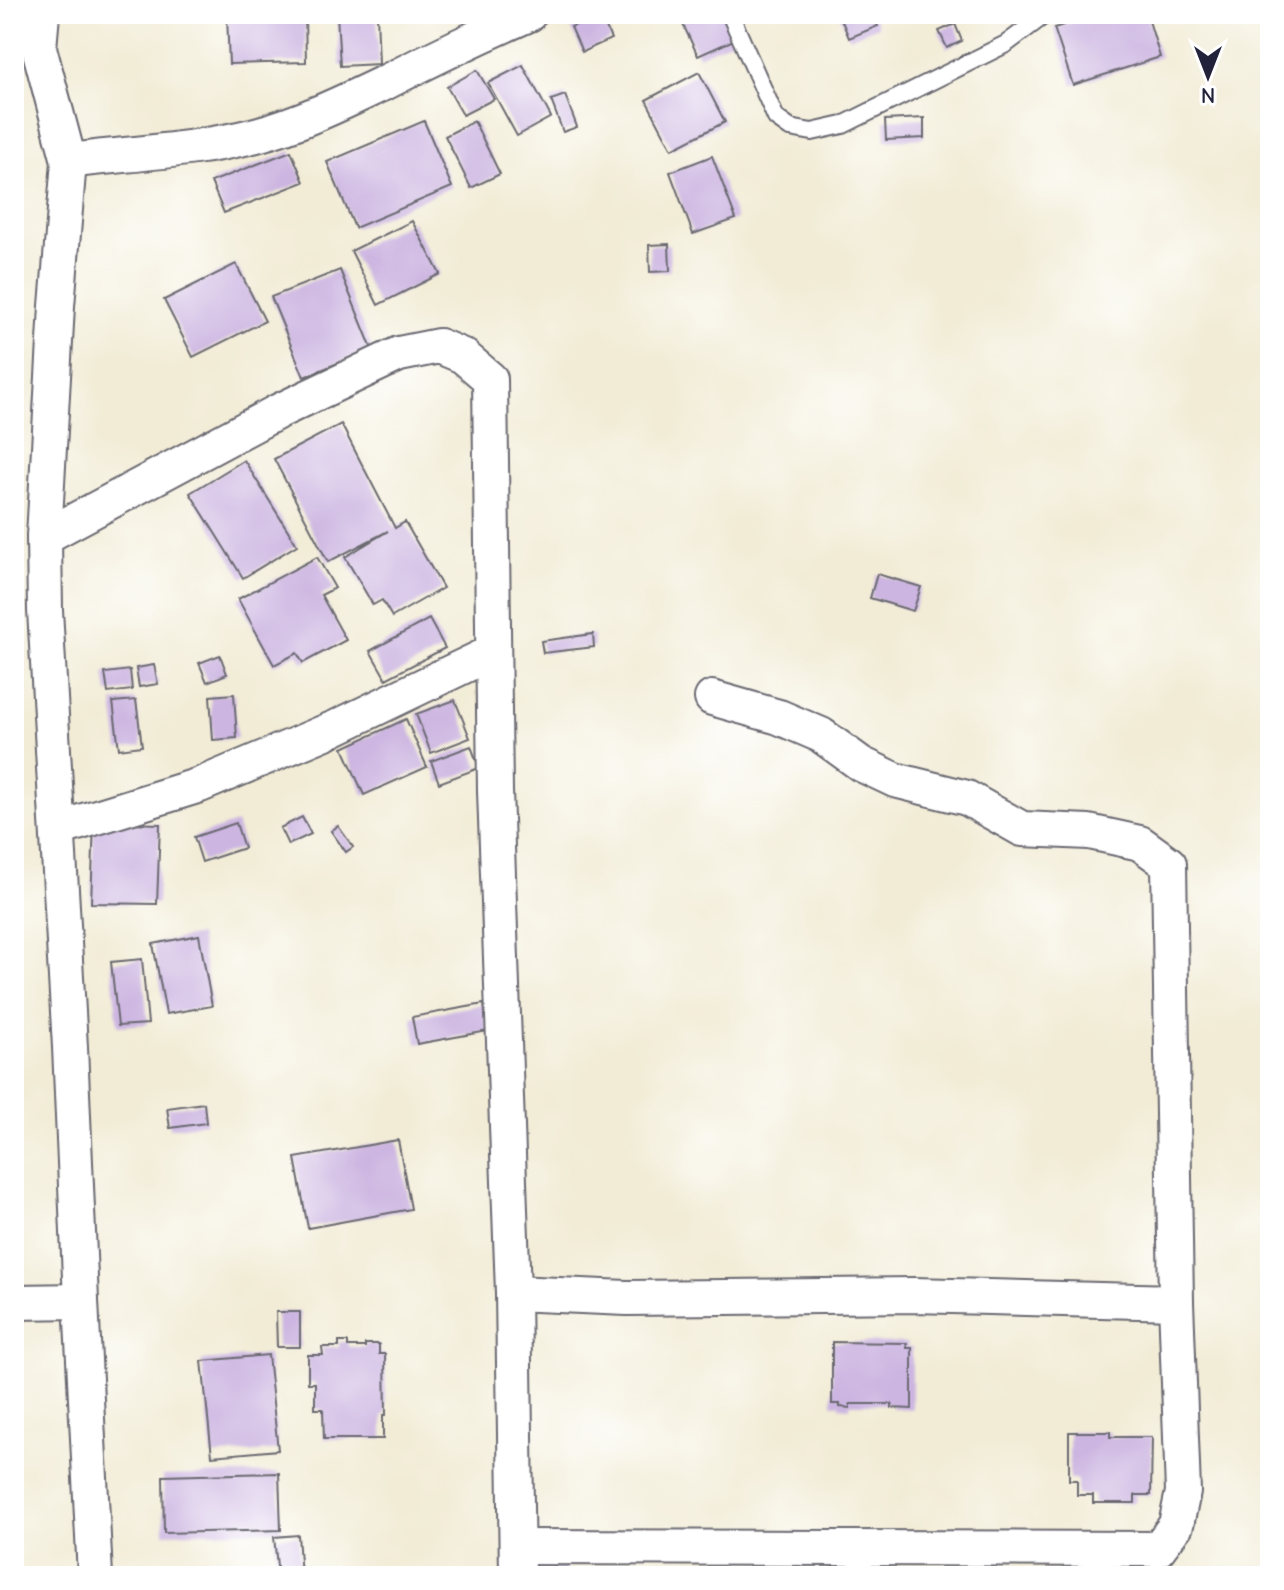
<svg xmlns="http://www.w3.org/2000/svg" width="1284" height="1590" viewBox="0 0 1284 1590" font-family="'Comic Neue',sans-serif">
<rect width="100%" height="100%" fill="#fff"/>
<filter id="ink" filterUnits="userSpaceOnUse"><feTurbulence type="fractalNoise" baseFrequency=".0125" numOctaves="2"/><feDisplacementMap in="SourceGraphic" scale="16" xChannelSelector="R" yChannelSelector="G"/><feConvolveMatrix kernelMatrix="1 2 1 2 8 2 1 2 1" color-interpolation-filters="sRGB"/></filter>
<filter id="wash" filterUnits="userSpaceOnUse"><feTurbulence type="fractalNoise" baseFrequency=".006" numOctaves="4" result="noise"/><feDisplacementMap in="SourceGraphic" scale="32" xChannelSelector="R" yChannelSelector="G"/><feGaussianBlur stdDeviation="1.8" result="paint"/><feColorMatrix in="noise" values="0 0 0 0 0 0 0 0 0 0 0 0 0 0 0 0 0 1.4 0 .05"/><feComposite in="paint" operator="in"/></filter>
<g filter="url(#wash)">
<rect width="100%" height="100%" fill="#f2ecd6"/>
<g id="blocks">
<g fill="#ccb5e1">
<path d="M 305,14 L 306,62 L 229,64 L 227,15 Z"/>
<path d="M 337,14 L 377,14 L 379,64 L 340,66 Z"/>
<path d="M 600,14 L 611,39 L 582,52 L 571,27 Z"/>
<path d="M 678,14 L 724,14 L 736,39 L 698,56 Z"/>
<path d="M 839,14 L 873,14 L 878,26 L 849,38 Z"/>
<path d="M 1098,14 L 1147,14 L 1160,57 L 1073,85 L 1054,28 Z"/>
<path d="M 955,24 L 962,41 L 947,48 L 939,31 Z"/>
<path d="M 523,65 L 551,117 L 517,136 L 488,83 Z"/>
<path d="M 477,70 L 494,99 L 463,115 L 447,87 Z"/>
<path d="M 699,72 L 725,122 L 672,149 L 646,100 Z"/>
<path d="M 565,95 L 577,127 L 563,132 L 551,100 Z"/>
<path d="M 924,118 L 924,138 L 886,140 L 885,120 Z"/>
<path d="M 424,121 L 452,187 L 355,228 L 327,162 Z"/>
<path d="M 474,121 L 500,174 L 471,188 L 445,136 Z"/>
<path d="M 291,151 L 304,182 L 224,213 L 211,182 Z"/>
<path d="M 712,156 L 736,219 L 693,234 L 670,172 Z"/>
<path d="M 412,221 L 440,274 L 378,305 L 351,251 Z"/>
<path d="M 669,244 L 670,271 L 650,272 L 649,245 Z"/>
<path d="M 236,264 L 265,321 L 193,357 L 164,300 Z"/>
<path d="M 340,270 L 372,349 L 304,377 L 271,297 Z"/>
<path d="M 341,424 L 395,528 L 405,522 L 443,588 L 392,617 L 382,600 L 373,605 L 345,557 L 388,531 L 328,562 L 274,459 Z"/>
<path d="M 244,460 L 297,545 L 243,578 L 190,493 Z"/>
<path d="M 317,557 L 335,588 L 321,595 L 346,640 L 303,663 L 297,653 L 274,665 L 238,599 Z"/>
<path d="M 877,574 L 921,587 L 913,611 L 870,598 Z"/>
<path d="M 429,619 L 445,648 L 386,679 L 370,651 Z"/>
<path d="M 593,634 L 594,647 L 543,653 L 541,641 Z"/>
<path d="M 220,655 L 227,674 L 207,682 L 199,663 Z"/>
<path d="M 154,665 L 158,684 L 139,687 L 136,668 Z"/>
<path d="M 130,670 L 132,690 L 108,693 L 105,673 Z"/>
<path d="M 234,694 L 237,738 L 213,740 L 210,696 Z"/>
<path d="M 136,700 L 142,746 L 119,749 L 113,702 Z"/>
<path d="M 455,700 L 470,738 L 431,753 L 416,714 Z"/>
<path d="M 406,719 L 427,767 L 364,795 L 343,748 Z"/>
<path d="M 471,746 L 479,768 L 439,783 L 431,761 Z"/>
<path d="M 302,817 L 311,834 L 288,845 L 280,828 Z"/>
<path d="M 94,822 L 160,824 L 157,904 L 91,903 Z"/>
<path d="M 236,823 L 244,848 L 202,862 L 194,837 Z"/>
<path d="M 338,826 L 353,847 L 346,852 L 331,831 Z"/>
<path d="M 199,935 L 212,1006 L 166,1014 L 153,944 Z"/>
<path d="M 142,959 L 148,1024 L 118,1026 L 111,962 Z"/>
<path d="M 484,1004 L 488,1031 L 417,1044 L 412,1017 Z"/>
<path d="M 204,1103 L 206,1123 L 170,1128 L 167,1108 Z"/>
<path d="M 398,1140 L 411,1209 L 308,1228 L 295,1158 Z"/>
<path d="M 276,1312 L 300,1312 L 300,1347 L 277,1347 Z"/>
<path d="M 339,1342 L 348,1342 L 348,1347 L 365,1347 L 365,1344 L 379,1344 L 379,1354 L 385,1354 L 386,1415 L 383,1415 L 383,1439 L 324,1439 L 323,1409 L 315,1409 L 315,1383 L 308,1383 L 308,1355 L 323,1355 L 322,1347 L 339,1347 Z"/>
<path d="M 832,1342 L 907,1343 L 907,1348 L 912,1348 L 912,1409 L 892,1408 L 892,1404 L 850,1404 L 850,1408 L 840,1407 L 840,1404 L 832,1404 Z"/>
<path d="M 268,1355 L 278,1450 L 212,1456 L 202,1361 Z"/>
<path d="M 1069,1432 L 1110,1432 L 1110,1437 L 1152,1437 L 1151,1495 L 1135,1495 L 1135,1503 L 1093,1503 L 1093,1495 L 1077,1495 L 1077,1480 L 1069,1480 Z"/>
<path d="M 279,1473 L 281,1530 L 164,1533 L 163,1476 Z"/>
<path d="M 298,1535 L 301,1576 L 278,1576 L 274,1537 Z"/>
<rect x="537" y="1568" width="30" height="8"/>
</g>
</g>
</g>
<g filter="url(#ink)">
<use href="#blocks" fill-opacity="0" stroke="#6b6971" stroke-width="2"/>
<g fill="none" stroke-linecap="round" stroke-linejoin="round">
<g stroke="#6b6971" stroke-width="20">
<path id="lane" d="M 730,14 L 776,118 L 790,128 L 812,132 L 843,125 L 1006,44 L 1046,14"/>
</g>
<g stroke="#6b6971" stroke-width="38">
<g id="street">
<path d="M 42,14 L 39,48 L 69,161 L 57,306 L 44,537 L 45,610 L 70,1047 L 81,1301 L 95,1576"/>
<path d="M 69,161 C 132,153 195,151 256,135 C 301,123 344,102 386,82 C 433,58 481,35 529,14"/>
<path d="M 44,537 L 279,411 L 399,354 L 439,346 L 463,356 L 490,379 L 495,791 L 513,1293 L 517,1576"/>
<path d="M 58,829 L 200,785 L 335,728 L 493,652"/>
<path d="M 513,1293 L 627,1298 L 914,1295 L 1176,1302"/>
<path d="M 14,1302 L 81,1301"/>
<path d="M 517,1547 L 1158,1549 L 1176,1525 L 1183,1492 L 1176,1302 L 1169,864 L 1140,843 L 1089,832 L 1022,829 L 967,798 L 895,780 L 861,764 L 821,735 L 779,717 L 712,698"/>
</g>
</g>
<use href="#lane" stroke="#fff" stroke-width="16"/>
<use href="#street" stroke="#fff" stroke-width="34"/>
</g>
</g>
<rect width="1284" height="1590" fill="none" stroke="#fff" stroke-width="48"/>
<g transform="translate(1208 76) rotate(180)" stroke="#ffffff" stroke-width="6" paint-order="stroke">
<path d="M0-6L14 30L0 20L-14 30Z" fill="#22223b"/>
<text y="-12" font-size="22" font-weight="bold" text-anchor="middle" fill="#22223b">N</text>
</g>
</svg>
